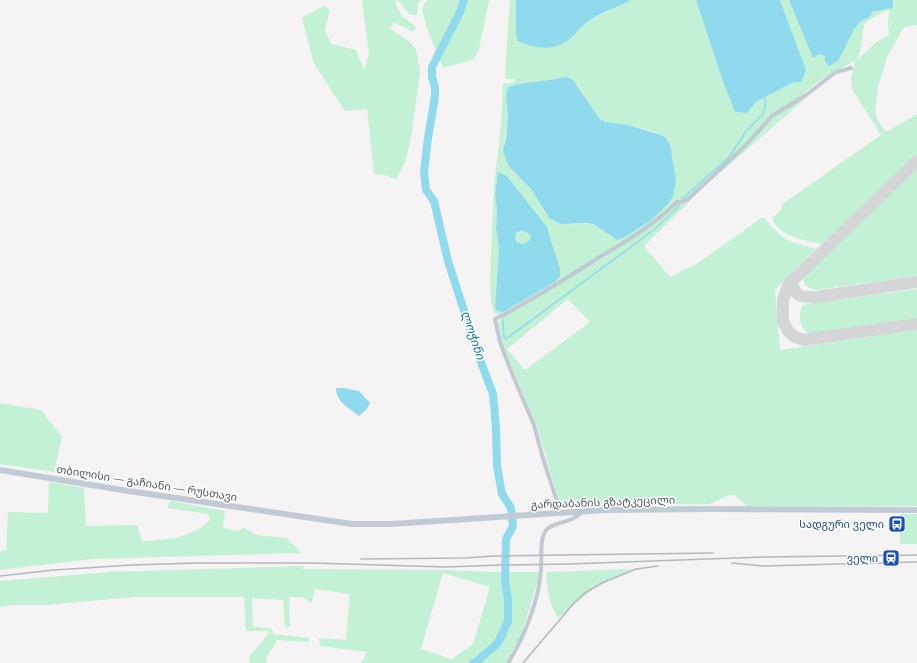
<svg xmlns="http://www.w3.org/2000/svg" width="917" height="663" viewBox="0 0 917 663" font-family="Arial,'Noto Sans Georgian',sans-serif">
<rect width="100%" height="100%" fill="#f5f3f3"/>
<g fill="#c3f1d5" fill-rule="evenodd">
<path d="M 362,0 L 397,0 L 395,4 L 402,16 L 416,27 L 413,32 L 394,22 L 390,29 L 410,42 L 416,50 L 420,72 L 412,131 L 406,160 L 396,179 L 384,175 L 374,174 L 367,109 L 345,111 L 314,64 L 302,18 L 323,6 L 330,9 L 325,31 L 331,44 L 356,50 L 364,70 L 369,54 Z"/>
<path d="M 398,0 L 421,0 L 418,3 L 417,15 L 410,15 Z"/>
<path d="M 427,0 L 489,0 L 479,49 L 474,59 L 443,68 L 428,31 L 422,9 Z"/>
<path d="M 510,0 L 516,0 L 516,32 L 562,45 L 571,38 L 585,23 L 631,0 L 696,0 L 722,79 L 735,112 L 746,113 L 756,102 L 794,82 L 801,82 L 803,78 L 806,71 L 780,0 L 789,0 L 814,58 L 819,54 L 825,56 L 848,39 L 854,29 L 860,22 L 871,16 L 872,12 L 893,8 L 893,0 L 917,0 L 917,25 L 904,27 L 887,57 L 878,87 L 875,110 L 877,119 L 886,132 L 917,114 L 917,155 L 822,244 C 804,240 779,237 772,218 L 783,208 L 781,205 L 881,135 L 852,89 L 851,79 L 855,61 C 836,70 818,80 803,94 L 805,99 L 706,185 L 644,246 L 670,277 L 698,263 L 763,217 L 780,235 L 792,242 L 816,249 L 775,290 L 780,350 L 917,330 L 917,506 L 747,506 L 735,495 L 730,495 L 710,504 L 609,505 L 589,508 L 580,501 L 562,502 L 560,505 L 537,426 L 503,346 L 498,324 L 501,319 L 500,315 L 495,314 L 491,302 L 490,278 L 494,185 L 501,126 L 503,84 L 515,82 L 514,79 L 506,79 L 505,72 ZM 889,10 L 888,24 L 889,35 L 875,43 L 857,60 L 860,52 L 864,24 L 878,14 ZM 566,77 L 599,118 C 608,124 616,124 626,125 C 639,127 656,131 666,138 L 617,240 C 607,234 599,225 588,224 C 577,222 565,227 555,222 C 545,217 539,201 533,192 C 526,181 513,175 507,163 C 500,152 507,131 508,118 C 508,111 507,104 506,97 ZM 498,172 L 507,176 L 547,227 L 555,251 L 495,308 L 499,249 L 496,228 L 497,210 L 495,194 ZM 568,299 L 590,322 L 525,370 L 507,349 Z"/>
<path d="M 917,169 L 917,276 L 816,290 C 799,286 802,278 811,267 Z"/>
<path d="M 522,230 L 529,233 L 531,237 L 529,241 L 523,244 L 517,242 L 515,238 L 516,233 Z"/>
<path d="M 917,289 L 917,318 L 809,334 C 799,327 798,317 802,306 L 806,304 Z"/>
<path d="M 0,403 L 41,410 L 62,437 L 54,472 L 0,464 Z"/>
<path d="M 49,482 L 84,488 L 86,526 L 137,525 L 142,541 C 165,541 193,537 210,520 L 208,514 L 168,508 L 170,501 L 225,511 L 223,528 L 239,531 L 243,527 L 256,535 L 287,538 L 302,553 L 92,559 L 0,570 L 0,551 L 6,550 L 8,512 L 48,513 Z"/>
<rect x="900" y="514" width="17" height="30"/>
<path d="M 303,566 L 303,569 L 446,570 L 490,572 L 538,572 L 538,580 L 521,636 L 505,663 L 360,663 L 364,659 L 367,652 L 320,646 L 319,638 L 346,640 L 350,594 L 315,589 L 311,604 L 303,597 L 289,597 L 290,627 L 285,628 L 283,600 L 252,598 L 253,627 L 271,628 L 274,634 L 309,638 L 309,642 L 277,640 L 267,657 L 266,663 L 249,663 L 250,655 L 260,644 L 270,631 L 246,631 L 244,597 L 134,597 L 46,605 L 13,605 L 0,607 L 0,581 L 110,572 ZM 443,573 L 490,587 L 473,644 L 452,659 L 421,649 Z"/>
<path d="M 633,569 L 599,584 L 558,618 C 549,603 547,589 546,572 Z"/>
</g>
<g fill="#90daee" fill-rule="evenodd">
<path d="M 516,0 L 631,0 C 616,8 600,13 586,23 C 580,27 576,34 571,38 C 556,52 535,49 518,41 L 516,32 Z"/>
<path d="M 696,0 L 780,0 L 806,70 L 803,78 L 801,82 L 794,82 L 756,102 L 747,113 L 735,112 L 722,79 Z"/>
<path d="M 789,0 L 893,0 L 893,8 L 872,12 L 871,16 L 860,22 L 854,29 L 838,61 L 829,66 L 825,62 L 825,56 L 819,54 L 813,58 Z"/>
<path d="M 566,77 L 572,79 L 599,118 L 605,122 L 628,125 L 661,135 L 666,138 L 670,145 L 676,181 L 673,196 L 668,204 L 650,221 L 625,237 L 617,240 L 595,225 L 587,223 L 561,224 L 554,221 L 549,218 L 531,189 L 510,168 L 506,161 L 503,150 L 506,138 L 508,116 L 506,97 L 508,87 C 527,81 547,82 566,77 Z"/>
<path d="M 498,172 L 507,176 L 547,227 L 560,269 L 560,276 L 555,282 L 503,312 L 497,311 L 495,308 L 499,249 L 496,228 L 497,210 L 495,194 ZM 522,230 L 528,233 L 531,237 L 529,241 L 523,244 L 517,242 L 515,238 L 516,233 Z"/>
<path d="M 336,388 L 343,388 L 359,391 L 370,403 L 367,409 L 359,416 C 349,408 336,402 336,388 Z"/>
</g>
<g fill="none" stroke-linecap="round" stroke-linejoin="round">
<g stroke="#90daee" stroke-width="1.5">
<path d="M 682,199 L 730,156 L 747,130 L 763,114 L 765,108 L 765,98"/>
<path d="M 503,319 L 504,337 L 506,339 L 655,229 L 677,208 L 679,205"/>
</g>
<path stroke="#90daee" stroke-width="8" d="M 464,0 L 460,12 L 432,67 L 432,77 L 435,87 L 435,96 L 428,138 L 424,172 L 426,190 L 434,201 L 448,261 L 479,357 L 493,394 L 496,429 L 497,466 L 502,494 L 511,508 L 513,526 L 506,539 L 505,579 L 508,601 L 508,621 L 498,643 L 476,662 L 473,663"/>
<g stroke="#d5d6d8" stroke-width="12">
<path d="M 917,161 L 788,285 L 783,300 L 783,321 L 788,331 L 795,337 L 804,340 L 917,324"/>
<path d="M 792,281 C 795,298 801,297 816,297 L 917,282"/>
</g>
<g stroke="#c1cad2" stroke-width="4">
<path d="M 558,513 L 559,508 L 542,455 L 534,425 L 511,371 L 500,342 L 495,319 C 531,301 564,280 598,258 C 626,241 654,225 677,202 L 682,202 L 688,199 L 746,145 L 772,116 L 806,95 L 836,72 L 851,68"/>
<path d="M 508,663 C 524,638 540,598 541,568 C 542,557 539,538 547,529 C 554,523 564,523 572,519 C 576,517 579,514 583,512"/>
</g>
<path stroke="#c1cbd6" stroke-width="6" d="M 0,470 L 122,490 L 352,524 L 391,524 L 605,510 L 711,509 L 917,510"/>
<g stroke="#b5b8bd" stroke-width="1.5">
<path d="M 361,559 L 464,558 L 495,556 L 713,553"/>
<path d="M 732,563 L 763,566 L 917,562"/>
<path d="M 0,576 L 54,570 L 132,565 L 197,563 L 312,563 L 446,567 L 502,565 L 569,564 L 765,557 L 917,555"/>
<path d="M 523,663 L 574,603 L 585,593 L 602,583 L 636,569 L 658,566"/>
</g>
</g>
<defs>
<g id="bus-square" transform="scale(0.9)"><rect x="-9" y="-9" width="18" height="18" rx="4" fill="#1a4fb4" stroke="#fff"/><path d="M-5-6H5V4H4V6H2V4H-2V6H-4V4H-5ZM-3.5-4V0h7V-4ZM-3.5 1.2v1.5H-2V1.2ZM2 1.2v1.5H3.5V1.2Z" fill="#fff"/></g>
<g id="station-square" transform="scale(0.9)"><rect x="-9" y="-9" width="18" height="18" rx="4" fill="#1a4fb4" stroke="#fff"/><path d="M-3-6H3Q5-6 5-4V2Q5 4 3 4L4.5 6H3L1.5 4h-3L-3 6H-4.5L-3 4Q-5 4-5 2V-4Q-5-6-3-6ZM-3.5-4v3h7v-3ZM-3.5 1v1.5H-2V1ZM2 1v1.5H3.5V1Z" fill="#fff"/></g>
</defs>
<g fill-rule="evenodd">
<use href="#bus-square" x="897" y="524"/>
<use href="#station-square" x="891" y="558"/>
</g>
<g text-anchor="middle" stroke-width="3" stroke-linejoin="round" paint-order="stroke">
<g font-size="11" fill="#4a5661" stroke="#fff">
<text transform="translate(147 483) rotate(9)" y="4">თბილისი — გაჩიანი — რუსთავი</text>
<text transform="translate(603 502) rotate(-2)" y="4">გარდაბანის გზატკეცილი</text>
</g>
<g font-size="11" fill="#164399" stroke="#fff" text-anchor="end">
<text x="884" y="528">სადგური ველი</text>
<text x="878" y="562">ველი</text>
</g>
<g font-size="12" font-style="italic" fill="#0c7c9b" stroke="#fff">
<text transform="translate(473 335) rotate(72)" y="4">ლოჭინი</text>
</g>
</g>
</svg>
